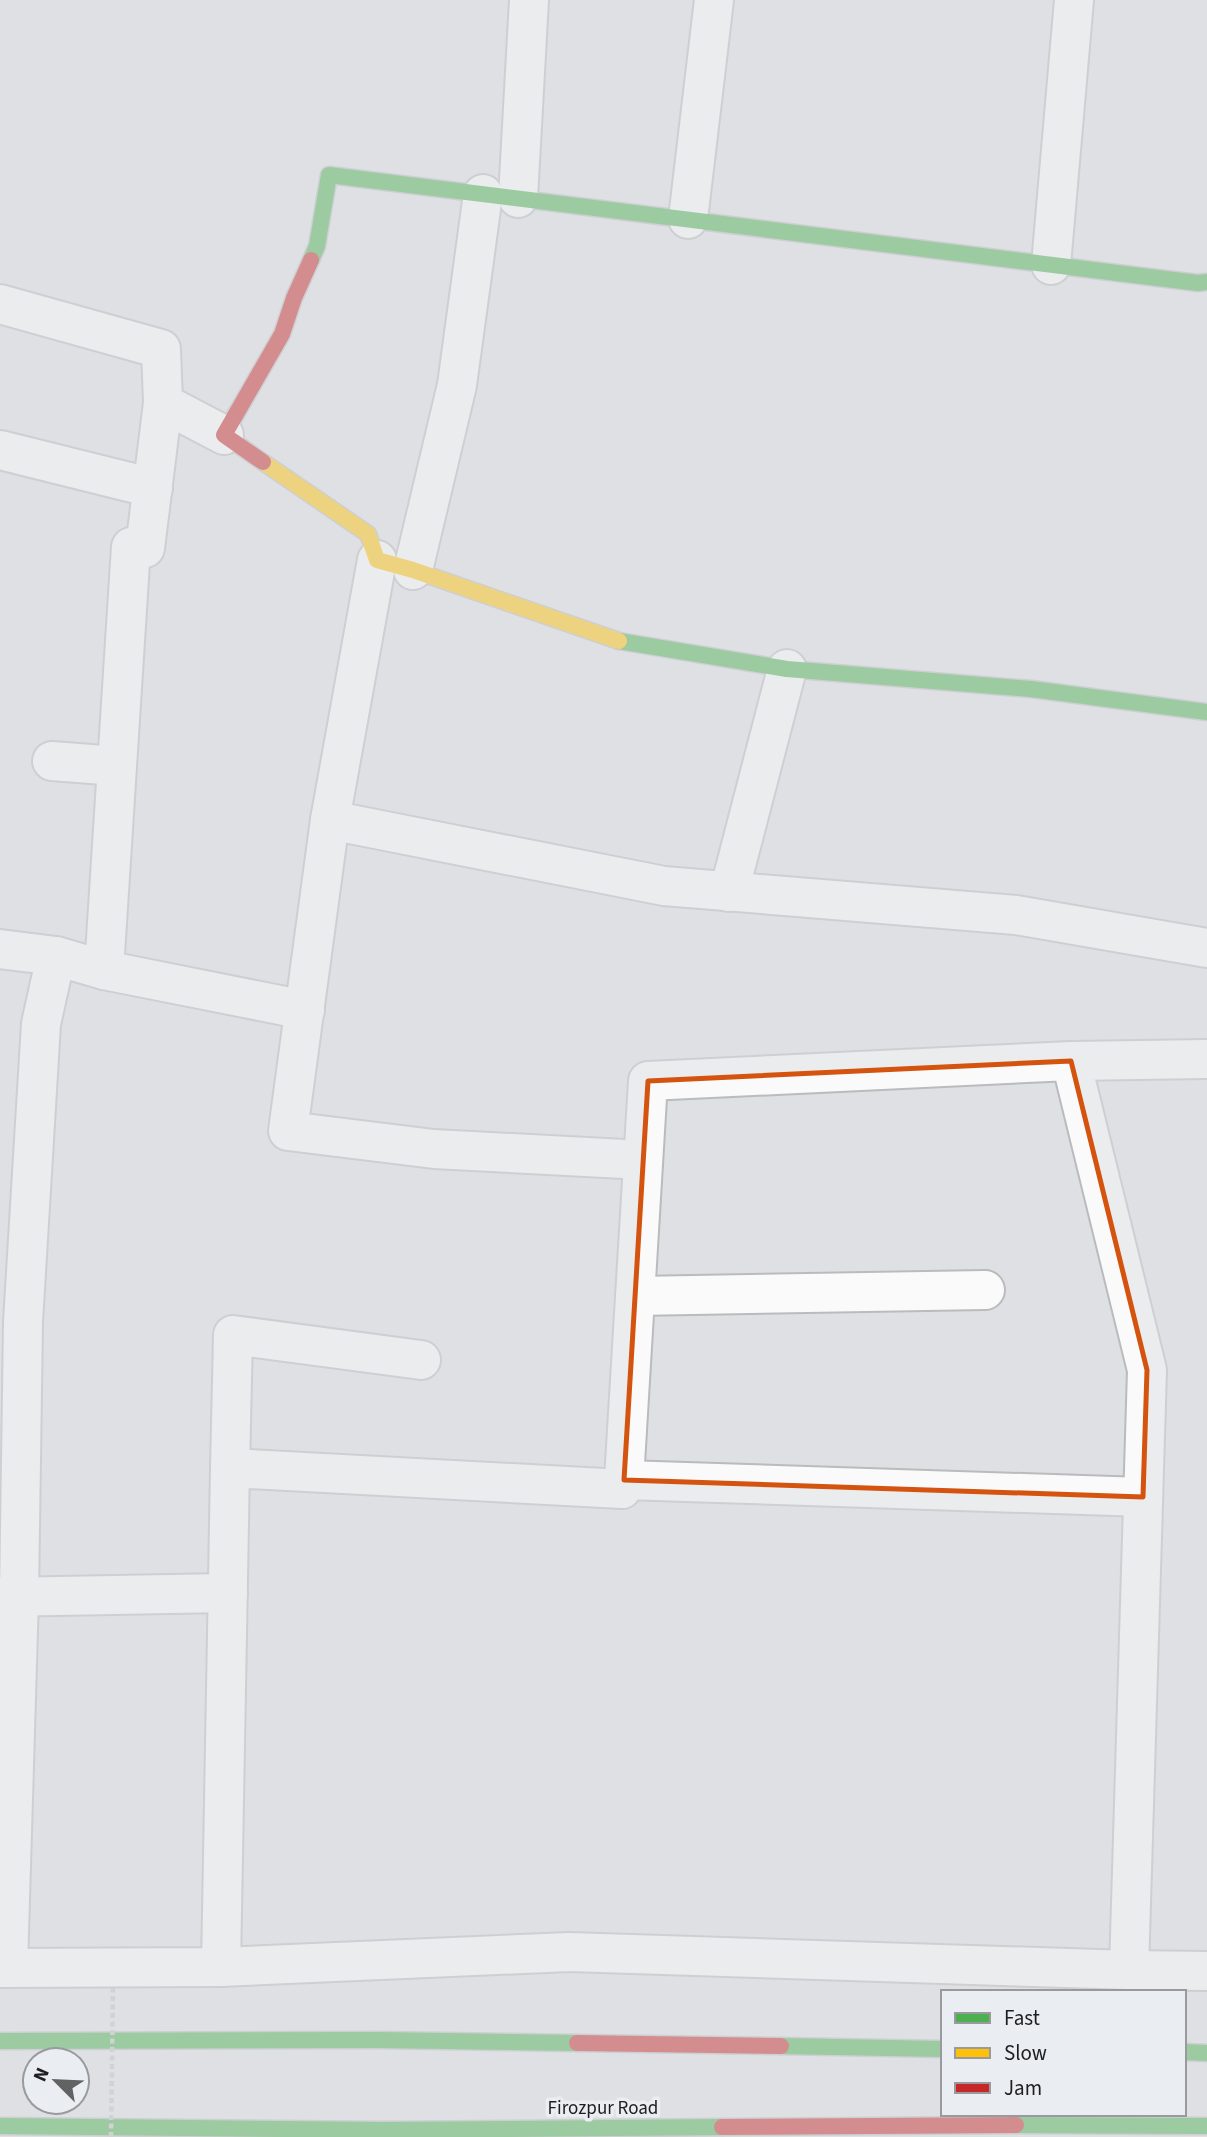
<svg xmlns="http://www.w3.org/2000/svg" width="1207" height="2137" viewBox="0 0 1207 2137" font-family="'Source Sans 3',sans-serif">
<rect width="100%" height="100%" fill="#dee0e3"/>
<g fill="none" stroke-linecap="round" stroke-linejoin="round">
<g stroke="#b9bbbd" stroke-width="42">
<g id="street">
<path d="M 518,198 L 529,0"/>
<path d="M 688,219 L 714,0"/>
<path d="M 1051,265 L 1074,0"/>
<path d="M 0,304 L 161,349 L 163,403"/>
<path d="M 0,450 L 153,488"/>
<path d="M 377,560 L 330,820 L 664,886 L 1016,915 L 1207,948"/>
<path d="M 413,570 L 457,385 L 483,194"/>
<path d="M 52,761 L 117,766"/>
<path d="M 330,820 L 288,1131 L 434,1149 L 643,1160"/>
<path d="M 729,892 L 787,669"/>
<path d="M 0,949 L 56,956"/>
<path d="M 104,970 L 131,547 L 145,548 L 163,403 L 224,435"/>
<path d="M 635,1296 L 985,1290"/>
<path d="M 230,1468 L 233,1335 L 421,1360"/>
<path d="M 624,1480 L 648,1081 L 1071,1061"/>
<path d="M 0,1597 L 228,1593"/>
<path d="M 8,1967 L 19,1597 L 23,1322 L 41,1024 L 56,956 L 104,970 L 305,1010"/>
<path d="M 221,1967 L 230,1468 L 622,1489 L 624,1480 L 1143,1497"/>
<path d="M 0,1968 L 221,1967 L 569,1952 L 1129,1970 L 1207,1971"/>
<path d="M 1129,1970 L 1147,1370 L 1071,1061 L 1207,1059"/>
</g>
</g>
<g stroke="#b9bbbd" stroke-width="19">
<g id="fast">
<path d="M 311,260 L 317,246 L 329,175 L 1198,283 L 1207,282"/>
<path d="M 619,641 L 787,669 L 1031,689 L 1207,712"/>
<path d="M 0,2041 L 378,2040 L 577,2043"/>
<path d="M 781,2046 L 943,2049"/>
<path d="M 1184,2052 L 1207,2053"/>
<path d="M 1016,2125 L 1207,2126"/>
<path d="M 0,2126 L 383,2130 L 722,2127"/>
</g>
</g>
<g stroke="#b9bbbd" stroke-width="19">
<path id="slow" d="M 263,462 L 368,534 L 377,560 L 413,570 L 619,641"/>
</g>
<g stroke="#b9bbbd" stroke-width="19">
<g id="jam">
<path d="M 263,462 L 224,435 L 282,334 L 294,298 L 311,260"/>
<path d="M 577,2043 L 781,2046"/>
<path d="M 722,2127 L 1016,2125"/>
</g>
</g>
<use href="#street" stroke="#fafafb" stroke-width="38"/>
<use href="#fast" stroke="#4caf50" stroke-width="16"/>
<use href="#slow" stroke="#ffc107" stroke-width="16"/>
<use href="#jam" stroke="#c62828" stroke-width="16"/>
<path stroke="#c1c1c1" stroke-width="4.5" stroke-dasharray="5 3.5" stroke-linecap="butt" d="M 111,2137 L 113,1988"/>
</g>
<path d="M0 0H1207V2137H0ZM 1071,1061 L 1147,1370 L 1143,1497 L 624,1480 L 648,1081 Z" fill="#dee0e3" fill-opacity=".55" fill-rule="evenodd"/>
<path fill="none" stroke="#d4530e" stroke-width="5" stroke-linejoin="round" d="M 1071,1061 L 1147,1370 L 1143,1497 L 624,1480 L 648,1081 Z"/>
<g text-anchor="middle" stroke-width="7" stroke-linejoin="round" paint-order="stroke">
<g font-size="19" fill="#1d1e1f" stroke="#eaedf1">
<text x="603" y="2114">Firozpur Road</text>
</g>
</g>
<rect x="941" y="1990" width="245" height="126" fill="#eaedf1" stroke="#989a9d" stroke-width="2"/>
<rect x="955" y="2013" width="35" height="10" fill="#4caf50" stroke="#989a9d" stroke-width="2"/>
<text x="1004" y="2025" font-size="21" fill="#1d1e1f">Fast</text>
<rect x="955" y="2048" width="35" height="10" fill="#ffc107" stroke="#989a9d" stroke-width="2"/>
<text x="1004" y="2060" font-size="21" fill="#1d1e1f">Slow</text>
<rect x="955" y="2083" width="35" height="10" fill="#c62828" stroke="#989a9d" stroke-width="2"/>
<text x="1004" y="2095" font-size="21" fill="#1d1e1f">Jam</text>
<g transform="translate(56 2081) rotate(294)"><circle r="33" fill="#eaedf1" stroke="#989a9d" stroke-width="2"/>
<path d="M0-5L12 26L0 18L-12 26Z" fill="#616264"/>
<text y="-10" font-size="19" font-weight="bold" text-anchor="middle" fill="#1d1e1f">N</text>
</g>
</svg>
